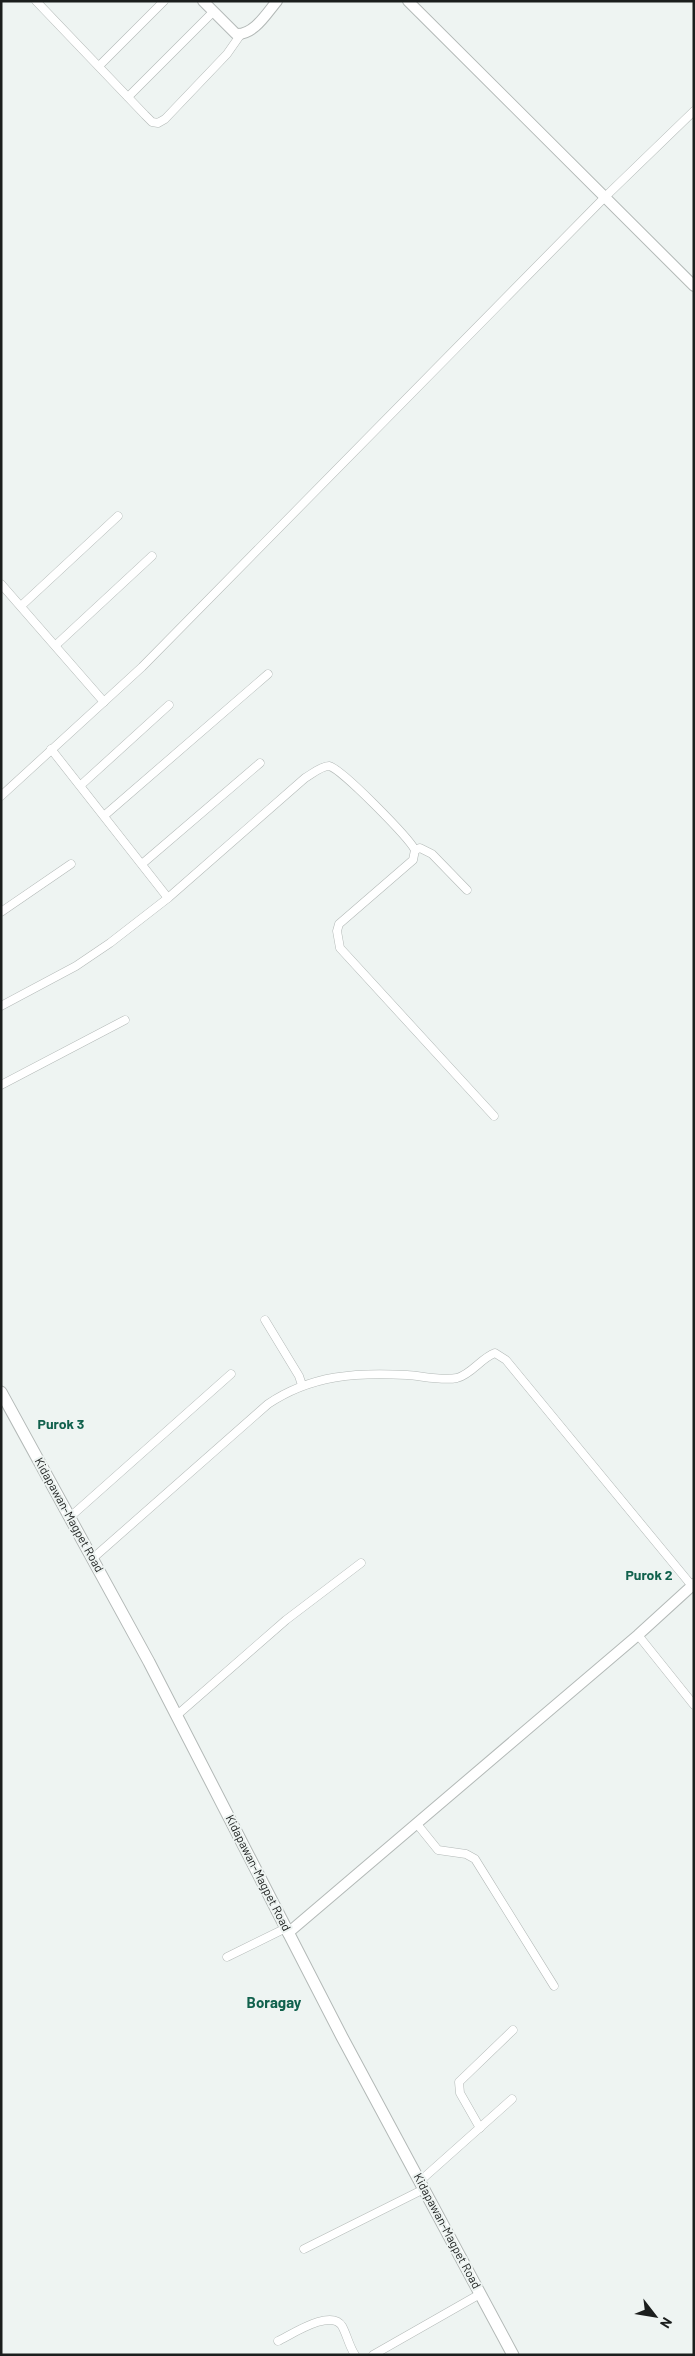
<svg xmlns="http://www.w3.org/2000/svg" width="695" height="2356" viewBox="0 0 695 2356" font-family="Barlow,sans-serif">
<rect width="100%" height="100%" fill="#eef4f2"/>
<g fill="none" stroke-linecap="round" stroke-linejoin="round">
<g stroke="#b3b9b7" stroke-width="9">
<g id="minor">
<path d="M 36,1 L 145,115 L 152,122 L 158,123 L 165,119 L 227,54 L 241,34"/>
<path d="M 99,66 L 164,1"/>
<path d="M 128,97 L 213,12"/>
<path d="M 1,584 L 104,702"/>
<path d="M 21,606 L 118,516"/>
<path d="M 56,645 L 152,556"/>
<path d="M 51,749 L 168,898"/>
<path d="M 81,785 L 169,705"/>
<path d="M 1,796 L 142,667 L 605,197 L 694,111"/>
<path d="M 105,815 L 268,674"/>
<path d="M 415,850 L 420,848 L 432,854 L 467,890"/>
<path d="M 142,864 L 260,763"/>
<path d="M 1,912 L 71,864"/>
<path d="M 1,1006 L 76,966 L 110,943 L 168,898 L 305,778 C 312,774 321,766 329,766 C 341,768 409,838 415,850 L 413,860 L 339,924 L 337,931 L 340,948 L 494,1116"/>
<path d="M 1,1085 L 125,1020"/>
<path d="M 265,1320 L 299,1376 L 302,1385"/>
<path d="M 70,1517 L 231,1374"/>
<path d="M 92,1559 L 268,1404 C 311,1375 357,1372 407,1375 C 422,1376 442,1381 457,1378 C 472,1374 481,1358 495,1353 L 506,1360 L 692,1586"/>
<path d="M 638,1635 L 694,1705"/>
<path d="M 176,1716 L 286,1620 L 361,1563"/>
<path d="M 417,1824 L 438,1850 L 466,1854 L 475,1859 L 554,1986"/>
<path d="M 227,1957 L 286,1928"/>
<path d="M 480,2128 L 460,2093 L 459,2082 L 513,2030"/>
<path d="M 420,2181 L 512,2099"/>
<path d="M 304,2249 L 424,2189"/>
<path d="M 278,2341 C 291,2335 331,2308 342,2326 C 347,2335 349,2346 355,2355"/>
<path d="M 373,2355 L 480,2294"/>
</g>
</g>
<g stroke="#b3b9b7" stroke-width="12">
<g id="tertiary">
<path d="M 203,1 L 236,34 C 254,35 266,14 277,1"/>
<path d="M 408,1 L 694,286"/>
<path d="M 288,1933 L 638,1635 L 694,1584"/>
</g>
</g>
<g stroke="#b3b9b7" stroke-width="13">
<path id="secondary" d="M 1,1392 L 149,1662 L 342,2037 L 513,2355"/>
</g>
<use href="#minor" stroke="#fff" stroke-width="8"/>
<use href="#tertiary" stroke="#fff" stroke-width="10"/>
<use href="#secondary" stroke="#fff" stroke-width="11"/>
</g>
<g text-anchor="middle" stroke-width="4" stroke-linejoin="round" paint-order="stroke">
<g font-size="12" fill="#1b1e1d" stroke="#eef4f2">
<text transform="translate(69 1515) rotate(61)" y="4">Kidapawan-Magpet Road</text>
<text transform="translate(258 1873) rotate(63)" y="4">Kidapawan-Magpet Road</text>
<text transform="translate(447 2231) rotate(62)" y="4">Kidapawan-Magpet Road</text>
</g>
<g font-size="14" font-weight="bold" fill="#11614d" stroke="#eef4f2">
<text x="61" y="1429">Purok 3</text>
<text x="649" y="1580">Purok 2</text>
</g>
<g font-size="15" font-weight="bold" fill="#11614d" stroke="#eef4f2">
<text x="274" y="2008">Boragay</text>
</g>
</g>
<rect width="695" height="2356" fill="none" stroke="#1b1e1d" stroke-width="5"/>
<g transform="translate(655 2316) rotate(121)" stroke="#eef4f2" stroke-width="4" paint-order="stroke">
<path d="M0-4L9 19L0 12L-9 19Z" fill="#1b1e1d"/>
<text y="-8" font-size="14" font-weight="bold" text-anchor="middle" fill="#1b1e1d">N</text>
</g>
</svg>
